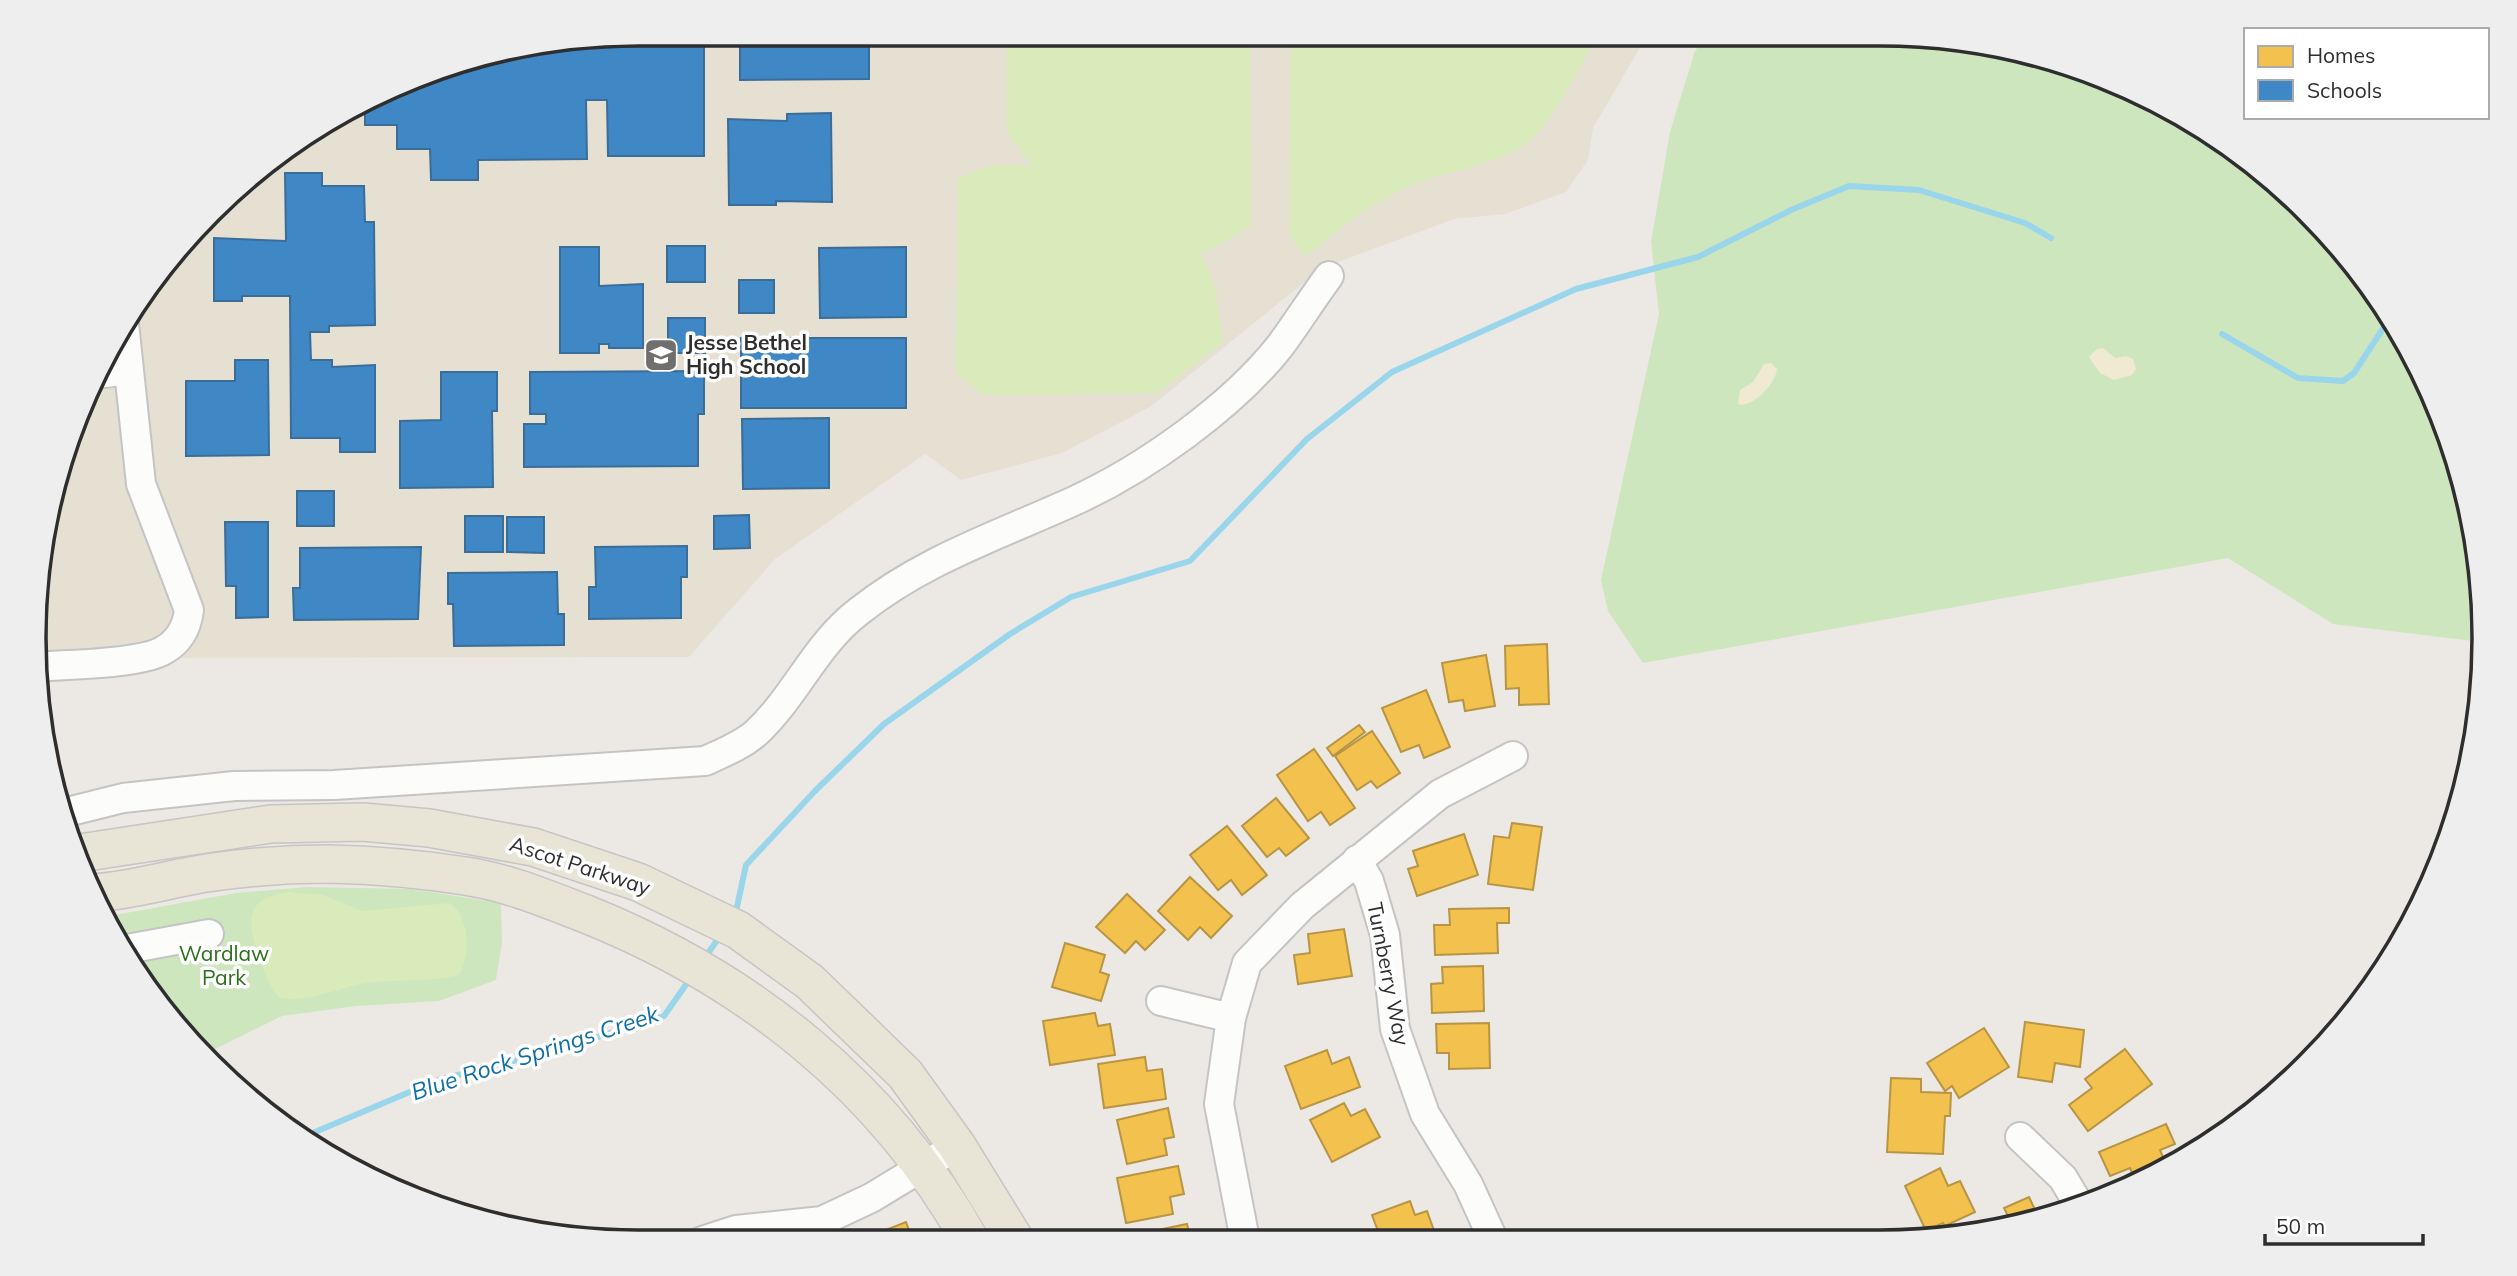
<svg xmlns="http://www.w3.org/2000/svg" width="2517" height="1276" viewBox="0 0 2517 1276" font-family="Mulish,sans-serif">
<rect width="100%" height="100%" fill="#ece8e4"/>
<path fill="#e6e0d3" d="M 638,33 L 1648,34 L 1593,128 L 1588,160 L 1566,192 L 1505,214 L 1454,219 L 1322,268 L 1150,407 L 1062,453 L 961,480 L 925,454 L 775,559 L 689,657 L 182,658 L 40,683 L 45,520 L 79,407 L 135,302 L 270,158 L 443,65 Z"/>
<g fill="#cee6be">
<path d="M 1707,34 L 1918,35 L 2035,54 L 2146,95 L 2247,158 L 2333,239 L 2403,335 L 2452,443 L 2479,559 L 2481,642 L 2333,624 L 2228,558 L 1643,663 L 1608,611 L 1601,580 L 1659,314 L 1651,242 L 1670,132 L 1695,51 Z"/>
<path d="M 307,887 L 411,889 L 501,903 L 502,943 L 496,980 L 439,1001 L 356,1006 L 282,1016 L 203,1055 L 104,917 L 236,893 Z"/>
</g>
<g fill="#f0ead3">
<path d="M 2103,348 L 2115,358 L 2126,356 L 2133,359 L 2136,369 L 2132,375 L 2114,380 L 2100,373 L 2089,357 L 2097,349 Z"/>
<path d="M 1771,363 L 1777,369 C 1776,383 1752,409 1738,404 L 1740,390 L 1753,382 L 1764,364 Z"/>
</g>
<g fill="#d9eabb">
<path d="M 1007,34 L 1241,34 L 1250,45 L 1251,226 L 1207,252 L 1200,252 C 1216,279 1219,312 1224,342 L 1157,393 L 984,395 L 956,373 L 958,179 C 987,164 1001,164 1032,166 L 1007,132 Z"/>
<path d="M 1291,34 L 1598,34 C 1581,63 1551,128 1524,145 C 1492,166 1452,170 1417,183 C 1376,199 1338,229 1306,257 L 1289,235 Z"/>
<path d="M 290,892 L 323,895 L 362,911 L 450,903 C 470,917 471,955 459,975 C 427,983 394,978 361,984 C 336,989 305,1003 280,998 C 269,988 265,973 260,959 C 247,922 242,898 290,892 Z"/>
</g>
<g fill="#f2c14e" stroke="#b79544" stroke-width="2">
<path d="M 1547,644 L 1549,704 L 1519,705 L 1519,688 L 1506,689 L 1505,646 Z"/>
<path d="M 1486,655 L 1495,706 L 1465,711 L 1463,700 L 1449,702 L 1442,663 Z"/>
<path d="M 1426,690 L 1450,747 L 1424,758 L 1419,745 L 1401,752 L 1382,708 Z"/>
<path d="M 1359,725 L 1365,732 L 1333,756 L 1327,748 Z"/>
<path d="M 1372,731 L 1400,773 L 1377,788 L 1371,781 L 1357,790 L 1335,756 Z"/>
<path d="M 1314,749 L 1355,808 L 1330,825 L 1321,812 L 1308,821 L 1277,775 Z"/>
<path d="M 1276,798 L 1309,838 L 1286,856 L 1279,848 L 1267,857 L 1242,826 Z"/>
<path d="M 1512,823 L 1542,827 L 1533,890 L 1488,884 L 1494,836 L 1509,838 Z"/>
<path d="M 1227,826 L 1267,875 L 1242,895 L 1231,880 L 1218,890 L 1190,855 Z"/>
<path d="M 1464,834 L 1478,875 L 1417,896 L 1408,869 L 1418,866 L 1413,851 Z"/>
<path d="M 1190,877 L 1232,916 L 1211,938 L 1200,927 L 1188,940 L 1158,911 Z"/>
<path d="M 1127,894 L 1165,930 L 1145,950 L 1136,941 L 1125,953 L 1096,927 Z"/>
<path d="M 1509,908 L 1509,923 L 1497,923 L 1498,953 L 1435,955 L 1434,925 L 1450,925 L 1449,909 Z"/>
<path d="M 1344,929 L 1352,976 L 1298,984 L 1294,955 L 1310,953 L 1308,934 Z"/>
<path d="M 1065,943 L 1105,955 L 1100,972 L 1109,975 L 1101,1001 L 1052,987 Z"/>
<path d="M 1483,966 L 1484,1011 L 1432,1013 L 1431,984 L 1443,983 L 1442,967 Z"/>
<path d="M 1095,1013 L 1098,1026 L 1110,1024 L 1115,1055 L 1050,1065 L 1043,1021 Z"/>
<path d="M 2025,1022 L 2084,1030 L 2080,1067 L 2055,1063 L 2052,1082 L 2018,1077 Z"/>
<path d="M 1489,1023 L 1490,1068 L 1449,1069 L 1449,1053 L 1437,1053 L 1436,1024 Z"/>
<path d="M 1984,1028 L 2009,1067 L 1959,1098 L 1952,1086 L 1945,1091 L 1927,1063 Z"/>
<path d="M 2125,1049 L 2152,1084 L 2088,1131 L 2069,1105 L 2092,1088 L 2085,1079 Z"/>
<path d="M 1327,1050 L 1332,1064 L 1349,1057 L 1360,1087 L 1301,1109 L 1285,1066 Z"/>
<path d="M 1145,1057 L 1147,1071 L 1162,1069 L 1166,1099 L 1104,1108 L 1098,1064 Z"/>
<path d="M 1891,1078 L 1921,1079 L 1921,1092 L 1951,1093 L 1950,1116 L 1945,1116 L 1943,1154 L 1887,1152 Z"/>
<path d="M 1344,1103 L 1351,1116 L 1365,1109 L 1380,1137 L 1332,1162 L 1310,1120 Z"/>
<path d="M 1168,1108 L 1174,1137 L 1164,1139 L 1167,1155 L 1127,1164 L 1117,1120 Z"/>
<path d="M 2166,1124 L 2175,1144 L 2160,1150 L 2166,1164 L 2136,1182 L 2130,1168 L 2110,1176 L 2099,1152 Z"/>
<path d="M 1178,1166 L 1184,1194 L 1170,1197 L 1173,1214 L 1126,1223 L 1117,1178 Z"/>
<path d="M 1940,1168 L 1948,1186 L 1960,1181 L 1975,1212 L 1945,1226 L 1943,1223 L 1926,1231 L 1905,1186 Z"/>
<path d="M 2029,1197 L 2038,1216 L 1964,1236 L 1962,1232 L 1983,1223 L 1986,1229 L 2009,1218 L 2004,1208 Z"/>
<path d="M 1410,1201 L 1415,1215 L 1427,1211 L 1437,1239 L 1381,1239 L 1372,1215 Z"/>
<path d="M 906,1222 L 913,1241 L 866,1241 L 865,1238 Z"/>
<path d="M 1187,1224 L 1191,1240 L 1125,1240 L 1124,1237 Z"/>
</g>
<g fill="#3f88c5" stroke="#3a6d98" stroke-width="2">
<path d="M 638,33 L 704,33 L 704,156 L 608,156 L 607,100 L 586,100 L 587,159 L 478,160 L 478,180 L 431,180 L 430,149 L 397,149 L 397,125 L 365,125 L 365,107 L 443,65 L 585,42 L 608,44 L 608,38 Z"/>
<path d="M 740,33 L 869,33 L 869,79 L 740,80 Z"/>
<path d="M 831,113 L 832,202 L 776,201 L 776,205 L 729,205 L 728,119 L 787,121 L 787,114 Z"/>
<path d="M 285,173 L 322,173 L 322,186 L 364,186 L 365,222 L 374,222 L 375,325 L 329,326 L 329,332 L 310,332 L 311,360 L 332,360 L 332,367 L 375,365 L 375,452 L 340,452 L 340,438 L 291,438 L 290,296 L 242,296 L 242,301 L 214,301 L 214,238 L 286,241 Z"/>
<rect x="667" y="246" width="38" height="36"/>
<path d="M 560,247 L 599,247 L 599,286 L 643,284 L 643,348 L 609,348 L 609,344 L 599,344 L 599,353 L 560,353 Z"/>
<path d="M 906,247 L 906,317 L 820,318 L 819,248 Z"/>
<rect x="739" y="280" width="35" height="33"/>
<rect x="668" y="318" width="37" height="35"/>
<rect x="741" y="338" width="165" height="70"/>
<path d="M 235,360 L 268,360 L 269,455 L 186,456 L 186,381 L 235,381 Z"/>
<path d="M 704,371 L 704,414 L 698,414 L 698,466 L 524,467 L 524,424 L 546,424 L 546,414 L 530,414 L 530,372 Z"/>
<path d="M 441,372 L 497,372 L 497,411 L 492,411 L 493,487 L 400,488 L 400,421 L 441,420 Z"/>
<path d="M 829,418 L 829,488 L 743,489 L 742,419 Z"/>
<rect x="297" y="491" width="37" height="35"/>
<path d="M 749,515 L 750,548 L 714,549 L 714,516 Z"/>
<rect x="465" y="516" width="38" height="36"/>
<path d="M 507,517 L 544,517 L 544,553 L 507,552 Z"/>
<path d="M 225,522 L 268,522 L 268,617 L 236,618 L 236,586 L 226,586 Z"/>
<path d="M 687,546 L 687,577 L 681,577 L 681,618 L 589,619 L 589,587 L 596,587 L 595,547 Z"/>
<path d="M 421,547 L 418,619 L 294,620 L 293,588 L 300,588 L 300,548 Z"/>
<path d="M 557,572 L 558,614 L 564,614 L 564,645 L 454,646 L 453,604 L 448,604 L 448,573 Z"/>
</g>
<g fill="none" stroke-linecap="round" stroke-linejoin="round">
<g stroke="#99d6ec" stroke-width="6">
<path d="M 2222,334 L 2298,378 L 2343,381 L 2354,373 L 2390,318"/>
<path d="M 735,916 L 746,865 L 815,791 L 884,724 L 1010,634 L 1071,597 L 1190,561 L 1307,439 L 1392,372 L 1576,289 L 1698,257 L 1791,210 L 1849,186 L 1919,190 L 2025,223 L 2051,238"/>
<path d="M 704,959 L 720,936"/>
<path d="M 308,1135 L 438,1080 L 557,1050 L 664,1016 L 690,979"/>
</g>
<g stroke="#c5c4c5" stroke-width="32">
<g id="minor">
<path d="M 97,374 L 128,370"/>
<path d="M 40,667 C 69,664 142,664 164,650 C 180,641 187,627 189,610 L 141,484 L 124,323"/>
<path d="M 67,812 L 123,798 L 234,786 L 334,785 L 705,761 C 722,753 741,746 756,733 C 795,697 815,645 858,612 C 923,560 999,535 1074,501 C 1144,469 1232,407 1280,346 C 1297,323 1312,299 1329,276"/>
<path d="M 1357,860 L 1369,881 L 1385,935 L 1395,1029 L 1425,1114 L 1468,1184 L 1493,1239"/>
<path d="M 127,949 L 209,934"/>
<path d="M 1161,1001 L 1231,1018"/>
<path d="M 2020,1137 L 2063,1178 L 2079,1205"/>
<path d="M 1245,1240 L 1219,1104 L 1231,1018 L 1247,963 L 1302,906 L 1440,794 L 1513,756"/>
<path d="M 702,1241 L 736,1230 L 822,1221 L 871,1198 L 957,1146"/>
</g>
</g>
<g stroke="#c6c5c4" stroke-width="40">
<g id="major">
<path d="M 80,853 L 271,824 L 363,822 L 429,828 L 533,847 L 638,882 L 738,930 L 810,982 L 905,1074 L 957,1146 L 1015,1240"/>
<path d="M 92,893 C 131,891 168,879 207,873 C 247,867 287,864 328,864 C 373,865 421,869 465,876 C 507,882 547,899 586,914 C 748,979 884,1087 970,1240"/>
</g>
</g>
<use href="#minor" stroke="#fcfcfb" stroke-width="28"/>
<use href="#major" stroke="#e8e4d6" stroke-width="37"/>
</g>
<defs>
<g id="school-square" transform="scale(1.75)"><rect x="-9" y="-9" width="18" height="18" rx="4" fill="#706f6e" stroke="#fff"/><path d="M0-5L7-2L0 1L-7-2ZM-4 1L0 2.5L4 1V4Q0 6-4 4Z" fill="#fff"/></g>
</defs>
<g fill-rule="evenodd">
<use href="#school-square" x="661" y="355"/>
</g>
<g text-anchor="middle" stroke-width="7" stroke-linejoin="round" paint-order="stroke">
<g font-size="21" font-weight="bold" fill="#2e2e2e" stroke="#fff" text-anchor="start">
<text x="686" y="350">Jesse Bethel<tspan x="686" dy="24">High School</tspan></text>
</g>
<g font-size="21" fill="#2e2e2e" stroke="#fff">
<text transform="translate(580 866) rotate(18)" y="7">Ascot Parkway</text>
<text transform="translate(1388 974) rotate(79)" y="7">Turnberry Way</text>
</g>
<g font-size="21" fill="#2c6e1b" stroke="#fff">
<text x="224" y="961">Wardlaw<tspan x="224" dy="24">Park</tspan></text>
</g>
<g font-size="23" font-style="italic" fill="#0d6fa3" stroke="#fff">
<text transform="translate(535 1053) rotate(-18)" y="8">Blue Rock Springs Creek</text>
</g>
</g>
<path d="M0 0H2517V1276H0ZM638 46H1880A592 592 0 0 1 2472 638V638A592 592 0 0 1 1880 1230H638A592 592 0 0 1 46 638V638A592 592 0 0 1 638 46Z" fill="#eee" fill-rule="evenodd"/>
<path fill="none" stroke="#2e2e2e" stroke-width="3.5" d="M638 46H1880A592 592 0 0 1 2472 638V638A592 592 0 0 1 1880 1230H638A592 592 0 0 1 46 638V638A592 592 0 0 1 638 46Z"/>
<rect x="2244" y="28" width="245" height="91" fill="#ffffff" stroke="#ababab" stroke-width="2"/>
<rect x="2258" y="46" width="35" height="21" fill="#f2c14e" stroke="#ababab" stroke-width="2"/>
<text x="2307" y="63" font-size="21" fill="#2e2e2e">Homes</text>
<rect x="2258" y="80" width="35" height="21" fill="#3f88c5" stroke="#ababab" stroke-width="2"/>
<text x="2307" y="98" font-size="21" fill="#2e2e2e">Schools</text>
<path d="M2265 1234v10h158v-10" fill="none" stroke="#2e2e2e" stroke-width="3.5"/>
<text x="2276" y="1234" font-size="21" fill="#2e2e2e" stroke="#ffffff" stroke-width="5" paint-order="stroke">50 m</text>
</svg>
